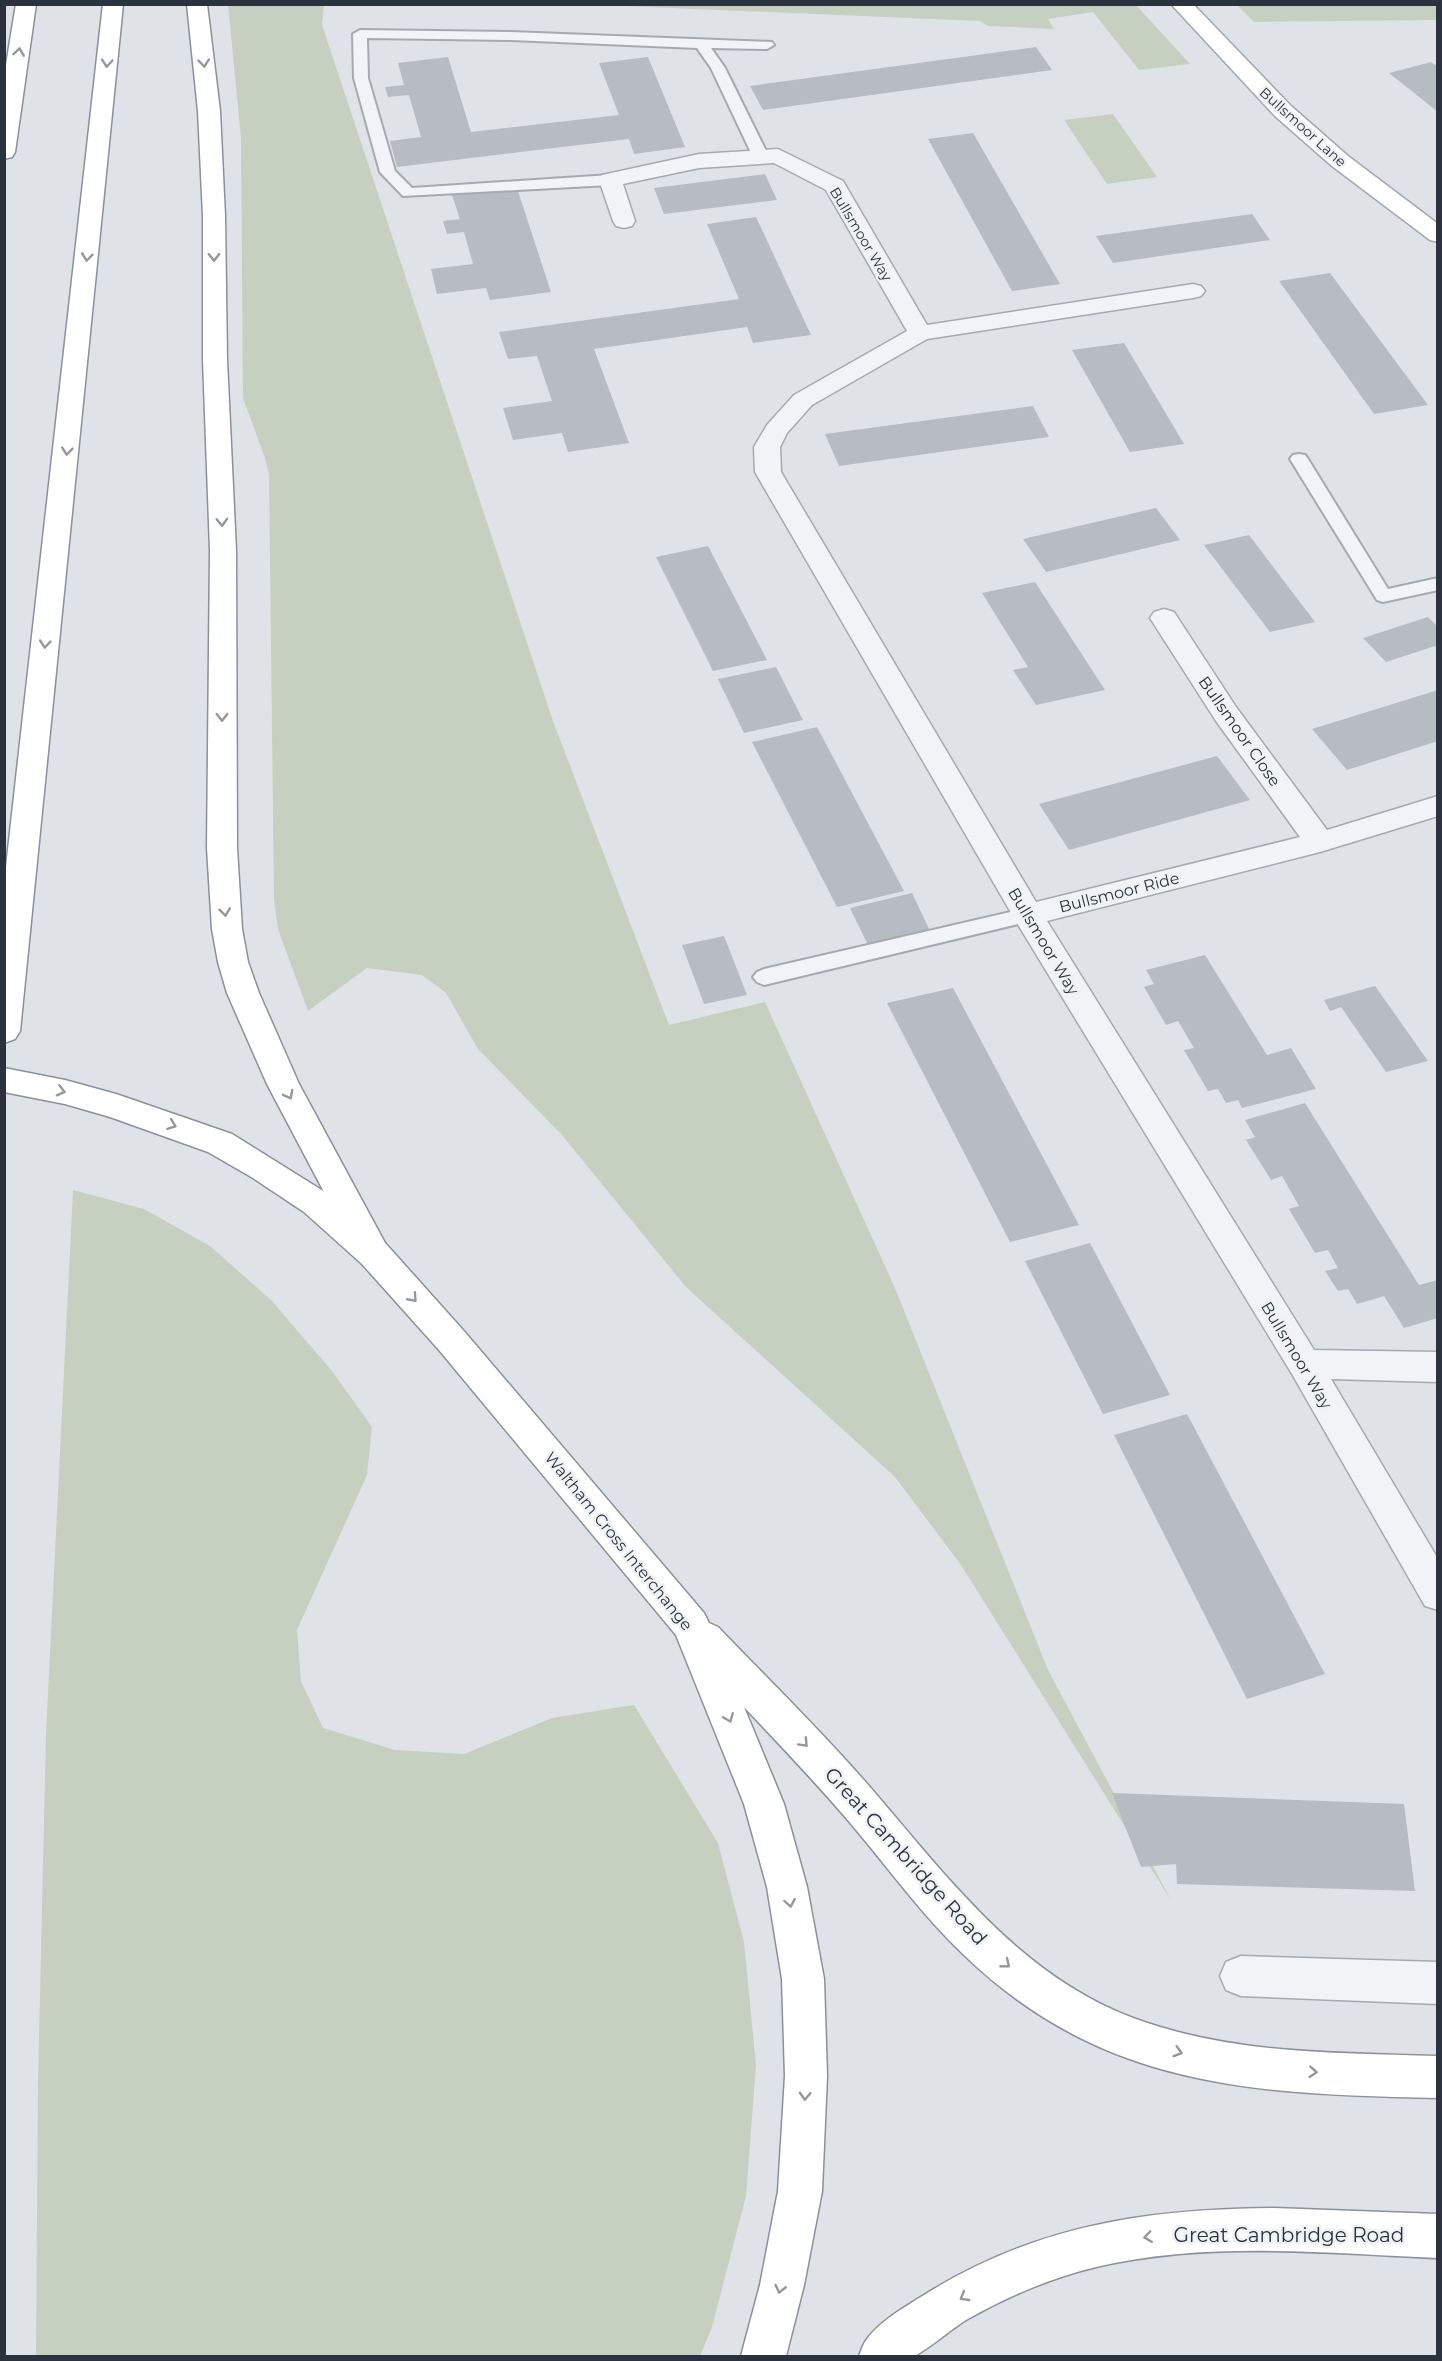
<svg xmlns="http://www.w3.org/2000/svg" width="1442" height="2361" viewBox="0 0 1442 2361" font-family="Montserrat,sans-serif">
<rect width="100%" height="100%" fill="#dfe3e7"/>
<g fill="#c6d0c1">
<path d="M 228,5 L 324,5 L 322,25 L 553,721 L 669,1025 L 765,1002 L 895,1288 L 1048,1670 L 1172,1902 L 961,1565 L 895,1477 L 686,1287 L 561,1134 L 478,1049 L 446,993 L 422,975 L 367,968 L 308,1011 L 278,929 L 274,900 L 269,475 L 265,458 L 243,398 L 241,138 Z"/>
<path d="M 601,5 L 1136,5 L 1190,64 L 1139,70 L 1093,12 L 1048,19 L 1054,29 L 988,26 L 980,21 Z"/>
<path d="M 1237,5 L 1437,5 L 1437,20 L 1254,22 Z"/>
<path d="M 1113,114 L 1157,177 L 1107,184 L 1064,120 Z"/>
<path d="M 73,1190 L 144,1209 L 210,1246 L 271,1300 L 332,1371 L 372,1427 L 367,1475 L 297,1630 L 301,1681 L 323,1728 L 395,1750 L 464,1754 L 552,1718 L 634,1705 L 718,1843 L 744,1942 L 756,2065 L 746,2196 L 712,2327 L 700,2356 L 36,2356 L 38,2080 L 46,1734 Z"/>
</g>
<g fill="#b7bcc3">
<path d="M 1036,47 L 1052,70 L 763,110 L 750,86 Z"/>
<path d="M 448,57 L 471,132 L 619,115 L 599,63 L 648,57 L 685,147 L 634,154 L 629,139 L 397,167 L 390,141 L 421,137 L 409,95 L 388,97 L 385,87 L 404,85 L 398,63 Z"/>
<path d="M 1431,62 L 1438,67 L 1438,112 L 1389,73 Z"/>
<path d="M 973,133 L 1060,284 L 1012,291 L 928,139 Z"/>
<path d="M 765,174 L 777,200 L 664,214 L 654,188 Z"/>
<path d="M 517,188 L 551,292 L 490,300 L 486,288 L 437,294 L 431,269 L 473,264 L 464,232 L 447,234 L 443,221 L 460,219 L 452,195 Z"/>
<path d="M 1252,214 L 1270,240 L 1113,263 L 1096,236 Z"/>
<path d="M 756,217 L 811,335 L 753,343 L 747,327 L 594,349 L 629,443 L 568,452 L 562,433 L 513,440 L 503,408 L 552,401 L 537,356 L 508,359 L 499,332 L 739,299 L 707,224 Z"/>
<path d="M 1330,273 L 1428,405 L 1374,414 L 1279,281 Z"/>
<path d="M 1124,343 L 1184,444 L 1130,452 L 1072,350 Z"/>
<path d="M 1033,406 L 1049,437 L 839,466 L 825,434 Z"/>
<path d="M 1156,508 L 1180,540 L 1046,572 L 1023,539 Z"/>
<path d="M 1249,535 L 1315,622 L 1270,632 L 1204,545 Z"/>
<path d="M 708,546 L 767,660 L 713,671 L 656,557 Z"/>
<path d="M 1035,582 L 1105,690 L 1036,705 L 1013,670 L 1028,667 L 982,593 Z"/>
<path d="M 1428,617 L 1438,627 L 1438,645 L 1386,662 L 1363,638 Z"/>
<path d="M 776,667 L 803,720 L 744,733 L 718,679 Z"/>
<path d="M 1438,690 L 1438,741 L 1347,770 L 1312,729 Z"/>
<path d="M 817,727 L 904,891 L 837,907 L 752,742 Z"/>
<path d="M 1217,756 L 1250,800 L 1069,850 L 1039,804 Z"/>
<path d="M 912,893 L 930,931 L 868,945 L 850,908 Z"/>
<path d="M 724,936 L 747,995 L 704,1004 L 682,945 Z"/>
<path d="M 1205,955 L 1267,1055 L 1291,1048 L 1316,1089 L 1242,1108 L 1238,1100 L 1226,1103 L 1218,1089 L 1208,1091 L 1184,1050 L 1194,1048 L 1178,1021 L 1166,1025 L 1144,987 L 1154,984 L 1146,970 Z"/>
<path d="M 1375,986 L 1428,1061 L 1386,1072 L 1341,1007 L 1330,1011 L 1324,1000 Z"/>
<path d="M 953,988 L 1079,1225 L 1010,1242 L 887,1003 Z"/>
<path d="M 1305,1103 L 1419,1285 L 1438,1280 L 1438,1318 L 1404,1328 L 1384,1296 L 1357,1304 L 1348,1289 L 1338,1291 L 1325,1271 L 1338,1268 L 1328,1250 L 1315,1253 L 1289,1209 L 1299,1206 L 1282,1176 L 1271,1180 L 1246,1140 L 1255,1137 L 1245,1120 Z"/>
<path d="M 1090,1243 L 1170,1395 L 1103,1414 L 1025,1261 Z"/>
<path d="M 1187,1414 L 1325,1674 L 1247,1699 L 1114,1435 Z"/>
<path d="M 1112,1793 L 1404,1804 L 1415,1891 L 1177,1884 L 1176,1864 L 1141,1867 Z"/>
</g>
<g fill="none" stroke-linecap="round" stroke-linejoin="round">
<g stroke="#a5aab1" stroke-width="4">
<g id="service">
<path d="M 360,30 L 511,32 L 772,42 L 774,45 L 767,49 L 711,48 L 725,68 L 769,157 L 761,162 L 753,157 L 711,68 L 697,48 L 511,40 L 367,38 L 368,78 L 395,171 L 412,188 L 610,175 L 618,180 L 610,185 L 403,196 L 380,172 L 354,78 L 353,34 Z"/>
<path d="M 1299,454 L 1305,455 L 1308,459 L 1388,589 L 1438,578 L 1438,590 L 1383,602 L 1377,600 L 1290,459 L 1293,455 Z"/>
<path d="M 1028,908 L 1035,910 L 1038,915 L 1035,920 L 764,985 L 757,982 L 753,977 L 757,972 L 764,969 Z"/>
</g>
</g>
<g stroke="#a5aab1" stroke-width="3">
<g id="minor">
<path d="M 778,149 L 843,181 L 927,325 L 1193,284 L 1201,286 L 1205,291 L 1201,296 L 1193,298 L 927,339 L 812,405 L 787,433 L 780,447 L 781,472 L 1036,902 L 1300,837 L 1216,721 L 1150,618 L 1154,612 L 1164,609 L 1174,612 L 1236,707 L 1327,830 L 1438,796 L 1438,816 L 1320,852 L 1047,921 L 1314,1350 L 1438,1352 L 1438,1382 L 1331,1379 L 1438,1559 L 1438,1610 L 1425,1606 L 1292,1374 L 1017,923 L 755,472 L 754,447 L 767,425 L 794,395 L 907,331 L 826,190 L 774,163 L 699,168 L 623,184 L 635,221 L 632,226 L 624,228 L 616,226 L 613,221 L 599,180 L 602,175 L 699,154 Z"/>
<path d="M 1241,1956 L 1438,1962 L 1438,2004 L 1241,1996 L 1226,1990 L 1220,1976 L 1226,1962 Z"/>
</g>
</g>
<g stroke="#a0a8b2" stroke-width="3">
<path id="primary" d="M 1171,4 L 1193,4 L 1291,106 L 1348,156 L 1438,224 L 1438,242 L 1430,240 L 1332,166 L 1275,116 Z"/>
</g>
<g stroke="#88919c" stroke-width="3">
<g id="trunk">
<path d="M 4,1068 L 65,1080 L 116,1094 L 232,1134 L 328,1194 L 386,1244 L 463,1330 L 704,1613 L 709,1623 L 718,1627 C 766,1677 816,1726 862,1778 C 942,1869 1015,1974 1133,2018 C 1230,2054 1336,2053 1438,2056 L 1438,2098 C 1256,2094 1103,2089 964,1955 C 924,1917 892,1873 857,1831 C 821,1788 782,1747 744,1707 L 784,1804 L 807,1887 L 824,1979 L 827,2076 L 822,2191 L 804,2285 L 786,2356 L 741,2356 L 760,2285 L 778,2191 L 785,2076 L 782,1979 L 767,1887 L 744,1804 L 676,1635 L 439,1350 L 362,1264 L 304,1212 L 253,1178 L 208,1152 L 110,1117 L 65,1104 L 4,1092 Z"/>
<path d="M 1274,2208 L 1438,2214 L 1438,2258 C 1325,2253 1207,2241 1096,2267 C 1051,2278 1006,2297 966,2320 C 956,2326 920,2355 914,2356 C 901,2359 872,2358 859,2356 C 861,2351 863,2344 867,2339 C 880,2321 905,2307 924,2295 C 1036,2225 1146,2209 1274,2208 Z"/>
</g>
</g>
<g stroke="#88919c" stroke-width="3">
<g id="motorway">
<path d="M 16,4 L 36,4 L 15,152 L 12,157 L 4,159 L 4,77 Z"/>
<path d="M 103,4 L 123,4 L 20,1031 L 15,1039 L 4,1043 L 4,885 Z"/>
<path d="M 187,4 L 207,4 L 220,111 L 225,216 L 227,360 L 236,550 L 237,848 L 242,929 L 248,962 L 259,993 L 299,1084 L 391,1254 L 386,1264 L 374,1268 L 362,1264 L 267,1084 L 227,993 L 218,962 L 212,929 L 207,848 L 210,550 L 203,360 L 203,216 L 198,111 Z"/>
</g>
</g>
<use href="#service" fill="#f2f3f6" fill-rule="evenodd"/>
<use href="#minor" fill="#f2f3f6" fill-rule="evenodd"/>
<use href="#primary" fill="#fff" fill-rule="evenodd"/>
<use href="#trunk" fill="#fff" fill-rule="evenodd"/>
<use href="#motorway" fill="#fff" fill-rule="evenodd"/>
</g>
<defs><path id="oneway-chevron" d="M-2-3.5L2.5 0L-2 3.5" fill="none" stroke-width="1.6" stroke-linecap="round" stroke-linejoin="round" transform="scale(1.5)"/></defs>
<g stroke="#94989e">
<use href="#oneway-chevron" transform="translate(19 52) rotate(-82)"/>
<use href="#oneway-chevron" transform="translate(107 63) rotate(95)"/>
<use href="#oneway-chevron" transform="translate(204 63) rotate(84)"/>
<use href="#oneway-chevron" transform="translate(87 257) rotate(97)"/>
<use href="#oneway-chevron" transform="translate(214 257) rotate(89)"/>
<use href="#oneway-chevron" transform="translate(67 451) rotate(96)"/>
<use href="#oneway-chevron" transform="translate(222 522) rotate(88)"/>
<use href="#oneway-chevron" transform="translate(45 644) rotate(96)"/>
<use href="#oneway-chevron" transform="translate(222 717) rotate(90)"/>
<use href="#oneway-chevron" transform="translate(225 912) rotate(83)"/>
<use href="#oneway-chevron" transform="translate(61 1091) rotate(14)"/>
<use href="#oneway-chevron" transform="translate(289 1095) rotate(62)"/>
<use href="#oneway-chevron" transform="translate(172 1125) rotate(21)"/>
<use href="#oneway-chevron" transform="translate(413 1298) rotate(48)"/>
<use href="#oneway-chevron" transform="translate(729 1718) rotate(68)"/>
<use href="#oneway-chevron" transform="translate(804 1743) rotate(47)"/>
<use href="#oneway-chevron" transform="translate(790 1903) rotate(80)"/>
<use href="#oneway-chevron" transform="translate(1006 1964) rotate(39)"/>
<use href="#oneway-chevron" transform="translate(1178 2052) rotate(16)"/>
<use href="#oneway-chevron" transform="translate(1313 2072) rotate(4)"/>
<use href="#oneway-chevron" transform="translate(805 2096) rotate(93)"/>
<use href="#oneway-chevron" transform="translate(1148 2237) rotate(172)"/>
<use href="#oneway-chevron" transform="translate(780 2289) rotate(103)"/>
<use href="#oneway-chevron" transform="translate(964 2297) rotate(150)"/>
</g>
<g text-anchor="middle" stroke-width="5" stroke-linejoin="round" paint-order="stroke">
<g font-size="14" fill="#2a323d" stroke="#eff2f5">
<text transform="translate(1303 127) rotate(42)" y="5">Bullsmoor Lane</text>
<text transform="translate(861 234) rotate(59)" y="5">Bullsmoor Way</text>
</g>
<g font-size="16" fill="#2a323d" stroke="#eff2f5">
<text transform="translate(1240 731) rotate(55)" y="6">Bullsmoor Close</text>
<text transform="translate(1119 892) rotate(-14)" y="6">Bullsmoor Ride</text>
<text transform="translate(1044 941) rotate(59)" y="6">Bullsmoor Way</text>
<text transform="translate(1297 1355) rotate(59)" y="6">Bullsmoor Way</text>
<text transform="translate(619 1541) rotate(51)" y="6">Waltham Cross Interchange</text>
</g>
<g font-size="20" fill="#2a323d" stroke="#eff2f5">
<text transform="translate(906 1856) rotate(48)" y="7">Great Cambridge Road</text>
<text x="1289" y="2242">Great Cambridge Road</text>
</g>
</g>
<rect width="1442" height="2361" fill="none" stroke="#2a323d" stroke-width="12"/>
</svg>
